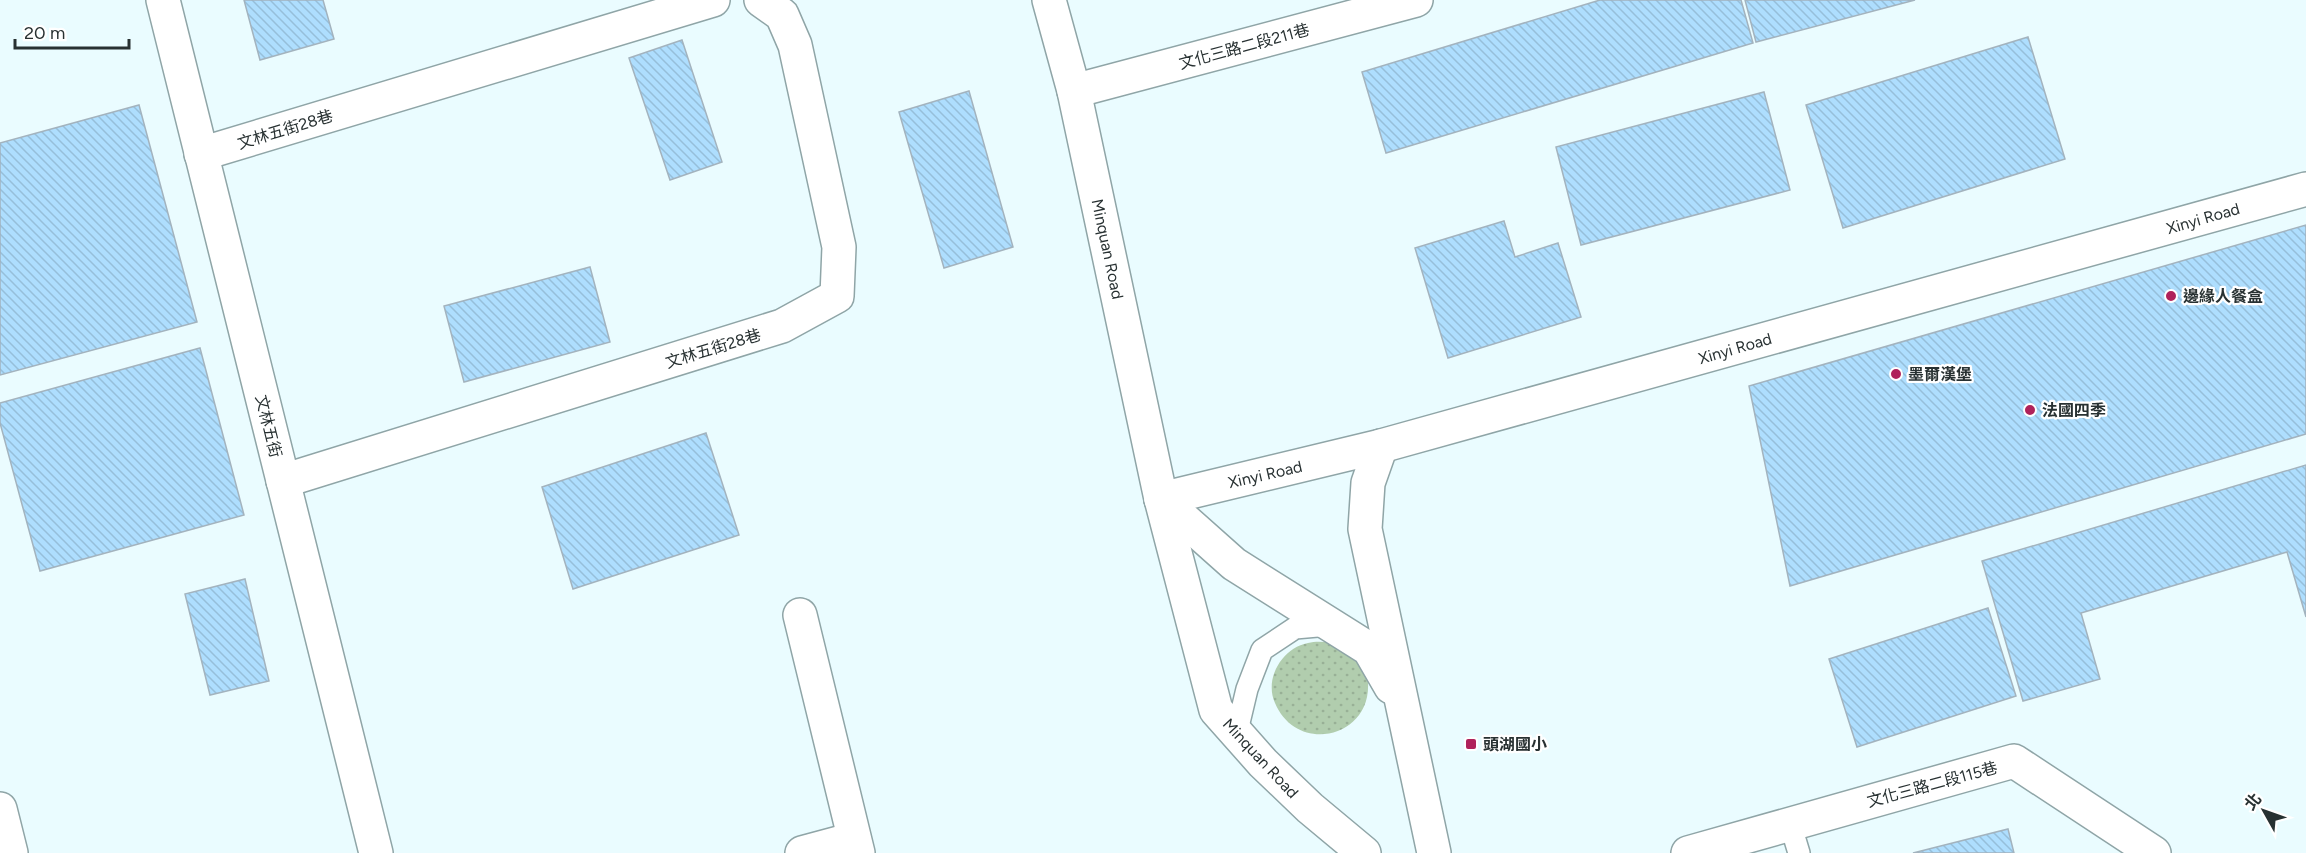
<svg xmlns="http://www.w3.org/2000/svg" width="2306" height="853" viewBox="0 0 2306 853" font-family="Figtree,'Noto Sans TC',sans-serif">
<defs>
<pattern id="grass-dots" width="8" height="8" patternUnits="userSpaceOnUse" patternTransform="scale(1.5)"><rect width="8" height="8" fill="#b1cdae"/><path d="M2 2h.1M6 6h.1" fill="none" stroke="#98b096" stroke-width="1.8" stroke-linecap="round"/></pattern>
<pattern id="building-back-hatch" width="6" height="6" patternUnits="userSpaceOnUse" patternTransform="scale(1.5)"><rect width="6" height="6" fill="#aedefe"/><path d="M-1 5l2 2M0 0l6 6M5-1l2 2" fill="none" stroke="#96bfda"/></pattern>
</defs>
<rect width="100%" height="100%" fill="#eafcff"/>
<path fill="url(#grass-dots)" d="M 1331,642 C 1343,648 1361,655 1367,669 C 1368,672 1367,679 1368,683 C 1371,738 1297,755 1275,703 C 1264,679 1282,648 1308,643 C 1315,641 1323,642 1331,642 Z"/>
<g fill="url(#building-back-hatch)" stroke="#a3b3be" stroke-width="1.5">
<path d="M 244,0 L 323,0 L 334,39 L 260,60 Z"/>
<path d="M 1600,0 L 1741,0 L 1753,43 L 1386,153 L 1362,72 Z"/>
<path d="M 1745,0 L 1915,0 L 1756,42 Z"/>
<path d="M 2028,37 L 2065,159 L 1843,228 L 1806,105 Z"/>
<path d="M 682,40 L 722,162 L 670,180 L 629,58 Z"/>
<path d="M 969,91 L 1013,247 L 944,268 L 899,112 Z"/>
<path d="M 1764,92 L 1790,190 L 1581,245 L 1556,147 Z"/>
<path d="M 139,105 L 197,322 L 0,375 L 0,143 Z"/>
<path d="M 1504,221 L 1515,257 L 1558,243 L 1581,317 L 1448,358 L 1415,248 Z"/>
<path d="M 2306,225 L 2306,434 L 1790,586 L 1749,386 Z"/>
<path d="M 590,267 L 610,342 L 464,382 L 444,306 Z"/>
<path d="M 200,348 L 244,515 L 40,571 L 0,423 L 0,403 Z"/>
<path d="M 706,433 L 739,535 L 573,589 L 542,487 Z"/>
<path d="M 2306,465 L 2306,617 L 2287,552 L 2081,613 L 2100,679 L 2023,701 L 1982,561 Z"/>
<path d="M 245,579 L 269,681 L 210,695 L 185,594 Z"/>
<path d="M 1988,608 L 2016,696 L 1857,747 L 1829,659 Z"/>
<path d="M 2008,829 L 2014,853 L 1913,853 Z"/>
</g>
<g fill="none" stroke-linecap="round" stroke-linejoin="round">
<g stroke="#8fa5a7" stroke-width="24">
<g id="service">
<path d="M 1237,731 L 1247,689 L 1262,650 L 1295,628 L 1329,625"/>
<path d="M 1790,823 L 1799,853"/>
</g>
</g>
<g stroke="#8fa5a7" stroke-width="36">
<g id="minor">
<path d="M 163,0 L 376,853"/>
<path d="M 1049,0 L 1074,91 L 1161,499 L 1216,710 L 1263,763 L 1310,808 L 1364,853"/>
<path d="M 1074,91 L 1416,0"/>
<path d="M 201,154 L 713,0"/>
<path d="M 1381,446 L 1368,483 L 1365,529 L 1434,853"/>
<path d="M 283,481 L 782,326 L 837,296 L 839,247 L 795,45 L 782,15 L 761,0"/>
<path d="M 1161,499 L 1381,446 L 2306,189"/>
<path d="M 1161,499 L 1234,564 L 1369,649 L 1391,687"/>
<path d="M 800,615 L 858,853"/>
<path d="M 802,853 L 854,839"/>
<path d="M 1688,853 L 2014,761 L 2154,853"/>
</g>
</g>
<g stroke="#8fa5a7" stroke-width="36">
<path id="tertiary" d="M 0,809 L 11,853"/>
</g>
<use href="#service" stroke="#fff" stroke-width="21"/>
<use href="#minor" stroke="#fff" stroke-width="33"/>
<use href="#tertiary" stroke="#fff" stroke-width="33"/>
</g>
<g fill="#af225b" stroke="#fff" stroke-width="2">
<circle cx="2171" cy="296" r="6"/>
<circle cx="1896" cy="374" r="6"/>
<circle cx="2030" cy="410" r="6"/>
<rect x="1465" y="738" width="12" height="12" rx="3"/>
</g>
<g text-anchor="middle" stroke-width="4.5" stroke-linejoin="round" paint-order="stroke">
<g font-size="16" fill="#283132" stroke="#fff">
<text transform="translate(1244 46) rotate(-15)" y="6">文化三路二段211巷</text>
<text transform="translate(285 129) rotate(-17)" y="6">文林五街28巷</text>
<text transform="translate(2203 218) rotate(-16)" y="6">Xinyi Road</text>
<text transform="translate(1108 249) rotate(78)" y="6">Minquan Road</text>
<text transform="translate(713 348) rotate(-17)" y="6">文林五街28巷</text>
<text transform="translate(1735 348) rotate(-16)" y="6">Xinyi Road</text>
<text transform="translate(269 426) rotate(76)" y="6">文林五街</text>
<text transform="translate(1265 474) rotate(-13)" y="6">Xinyi Road</text>
<text transform="translate(1261 758) rotate(47)" y="6">Minquan Road</text>
<text transform="translate(1932 784) rotate(-15)" y="6">文化三路二段115巷</text>
</g>
<g font-size="16" font-weight="bold" fill="#283132" stroke="#fff" text-anchor="start">
<text x="2183" y="302">邊緣人餐盒</text>
<text x="1908" y="380">墨爾漢堡</text>
<text x="2042" y="416">法國四季</text>
<text x="1483" y="750">頭湖國小</text>
</g>
</g>
<g transform="translate(2264 811) rotate(310)" stroke="#ffffff" stroke-width="4.5" paint-order="stroke">
<path d="M0-4.5L10 22L0 15L-10 22Z" fill="#283132"/>
<text y="-9" font-size="16" font-weight="bold" text-anchor="middle" fill="#283132">北</text>
</g>
<path d="M15 39v9h114v-9" fill="none" stroke="#283132" stroke-width="3"/>
<text x="24" y="39" font-size="18" fill="#283132" stroke="#ffffff" stroke-width="4.5" paint-order="stroke">20 m</text>
</svg>
